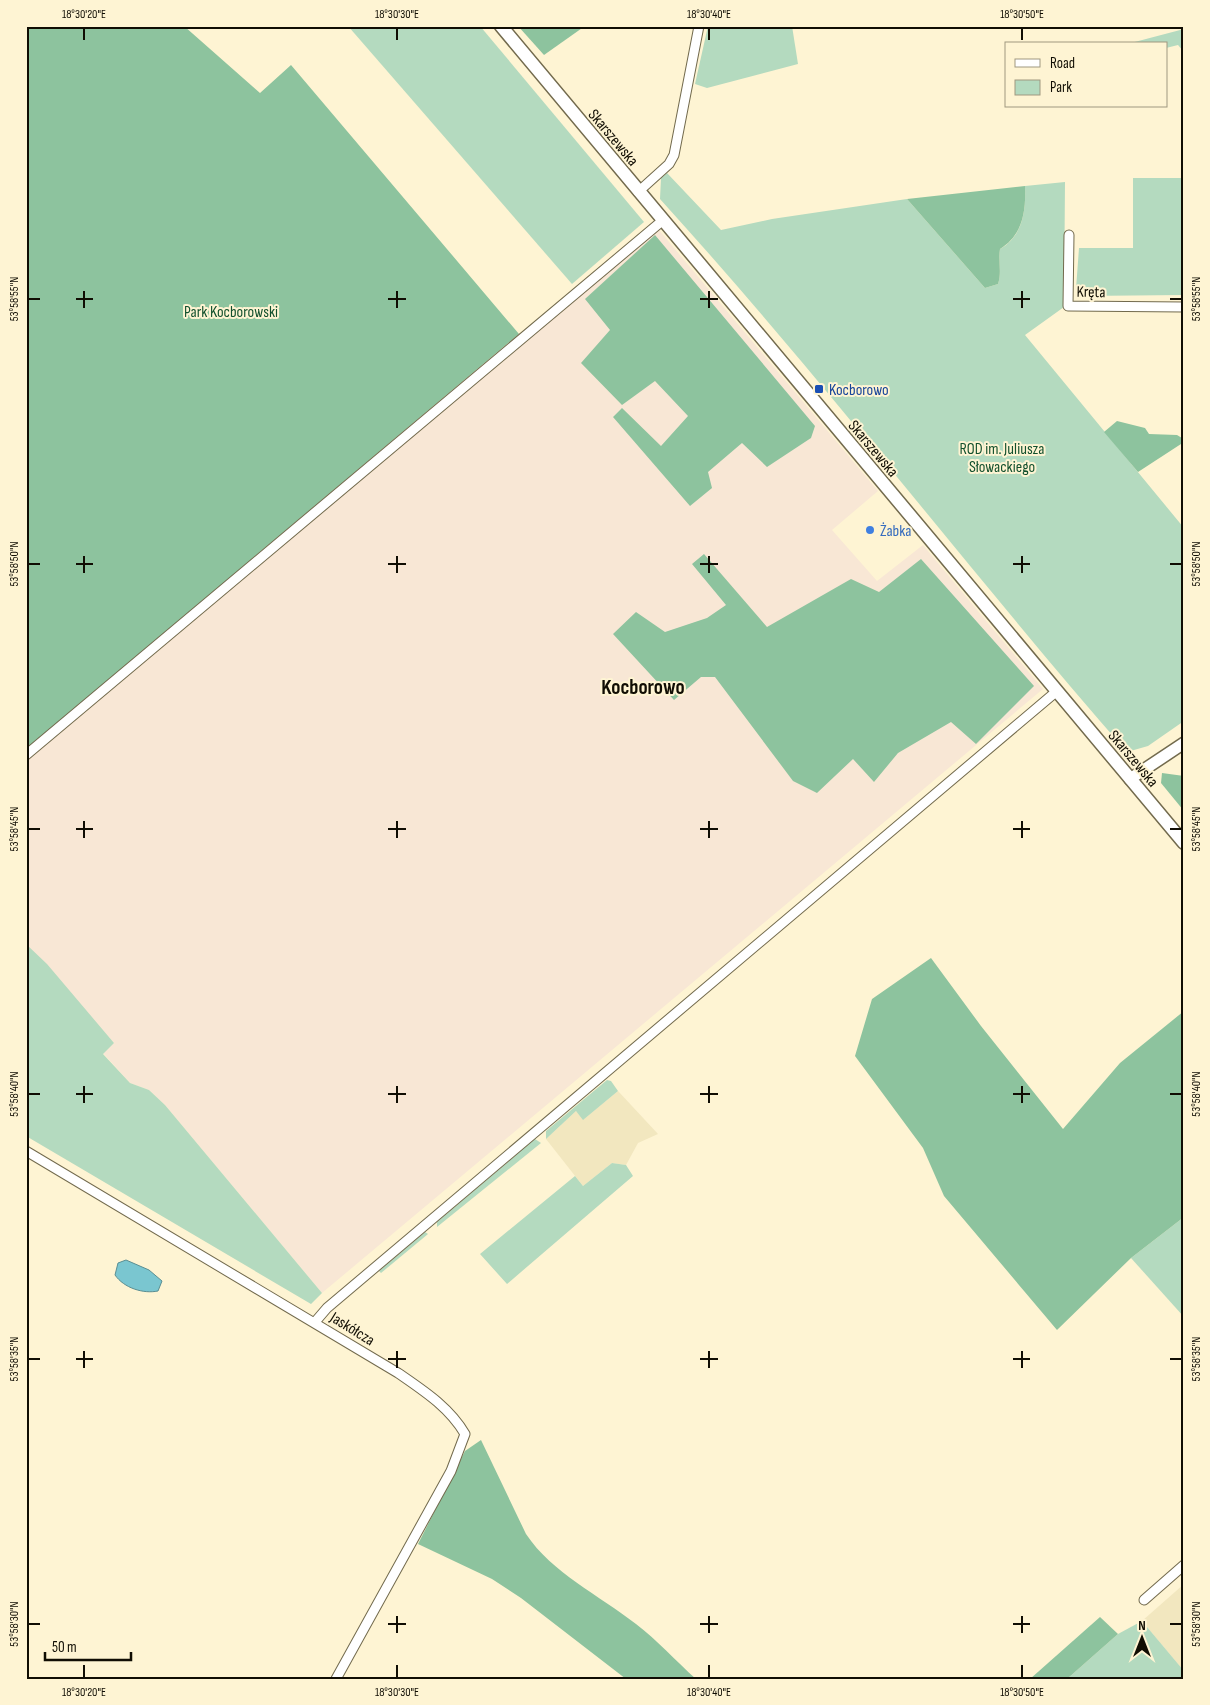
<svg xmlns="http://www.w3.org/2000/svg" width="1210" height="1705" viewBox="0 0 1210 1705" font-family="'Sofia Sans Condensed',sans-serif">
<rect width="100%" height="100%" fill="#fef4d3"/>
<g fill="#f2e7bf">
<path d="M 618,1091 L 658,1134 L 638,1143 L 626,1165 L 612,1163 L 583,1186 L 546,1139 L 576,1111 L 584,1119 Z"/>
<path d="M 1184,1584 L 1184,1671 L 1142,1621 Z"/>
</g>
<path fill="#f8e7d5" d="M 659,230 L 878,491 L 832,530 L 877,581 L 923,545 L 1043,689 L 322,1293 L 165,1105 L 149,1090 L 130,1083 L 103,1053 L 114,1043 L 26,944 L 26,762 Z"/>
<g fill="#b4dabf">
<path d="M 348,26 L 480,26 L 644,222 L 572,284 Z"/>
<path d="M 708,26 L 792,26 L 798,64 L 707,88 L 695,84 Z"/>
<path d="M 1184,29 L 1184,52 L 1178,45 L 1166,48 L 1166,44 L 1127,44 Z"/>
<path d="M 667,173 L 721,230 L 772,219 L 907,199 L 985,288 L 998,284 C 1002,272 998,261 1000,249 C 1023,236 1026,211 1025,186 L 1065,182 L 1064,307 L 1025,335 L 1184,528 L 1184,721 L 1148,746 L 1127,752 C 968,570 822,377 660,199 L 661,178 Z"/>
<path d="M 1133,178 L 1184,178 L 1184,295 L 1082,296 L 1076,289 L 1079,248 L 1133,248 Z"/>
<path d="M 26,944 L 47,964 L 114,1043 L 103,1054 L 130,1083 L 149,1090 L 165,1105 L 322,1293 L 311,1304 L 26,1136 Z"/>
<path d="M 607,1080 L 611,1081 L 618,1091 L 583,1120 L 576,1111 L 546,1139 L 546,1131 Z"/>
<path d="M 535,1139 L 541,1143 L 437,1227 L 437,1222 Z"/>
<path d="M 612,1163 L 626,1165 L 633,1176 L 507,1284 L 480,1254 L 575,1176 L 583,1186 Z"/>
<path d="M 1184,1217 L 1184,1317 L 1131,1258 Z"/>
<path d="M 425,1232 L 428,1234 L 381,1273 L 379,1271 Z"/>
<path d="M 1142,1621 L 1184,1671 L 1184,1679 L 1067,1679 L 1118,1634 Z"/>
</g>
<g fill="#8dc39e">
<path d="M 26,26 L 184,26 L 260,93 L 291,65 L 519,334 L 26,749 Z"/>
<path d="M 518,26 L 585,26 L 544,55 Z"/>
<path d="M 1025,186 C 1026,211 1023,235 1000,249 C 998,261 1002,272 998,284 L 985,288 L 907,199 Z"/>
<path d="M 655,235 L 815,426 L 811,438 L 767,467 L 742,443 L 708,472 L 712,488 L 690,506 L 613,417 L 622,408 L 661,446 L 688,416 L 655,381 L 622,405 L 581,363 L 610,330 L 585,299 Z"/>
<path d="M 1117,421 L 1145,428 L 1149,434 L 1177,435 L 1182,438 L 1181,444 L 1138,472 L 1104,432 Z"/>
<path d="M 704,554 L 767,627 L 851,579 L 879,592 L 921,559 L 1034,686 L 976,744 L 951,722 L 898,753 L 874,782 L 853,759 L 817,793 L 793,781 L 715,677 L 701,677 L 674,700 L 613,634 L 636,612 L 665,632 L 707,618 L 726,605 L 692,564 Z"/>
<path d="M 1162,773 L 1184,776 L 1184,811 L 1161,783 Z"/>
<path d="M 931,958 L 981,1026 L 1063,1129 L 1120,1063 L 1184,1011 L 1184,1217 L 1131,1258 L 1057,1330 L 944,1196 L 923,1148 L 855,1056 L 872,999 Z"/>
<path d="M 481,1440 L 526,1534 C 552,1573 599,1595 636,1624 C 657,1640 676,1661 696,1679 L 626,1679 L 521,1598 L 492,1579 L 418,1544 L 465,1451 Z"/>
<path d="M 1100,1617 L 1118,1634 L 1067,1679 L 1030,1679 Z"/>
</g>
<path fill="#7ac6d0" stroke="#5a8e92" d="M 126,1260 L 149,1270 L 162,1281 L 158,1291 C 143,1294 124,1288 115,1275 L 118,1263 Z"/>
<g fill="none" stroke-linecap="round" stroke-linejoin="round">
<g stroke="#726a4d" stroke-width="11">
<g id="minor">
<path d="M 638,192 L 669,164 L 674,155 L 699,26"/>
<path d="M 1069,235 L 1068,306 L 1184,307"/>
<path d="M 26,755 L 662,221"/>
<path d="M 26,1151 L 398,1373 C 424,1391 449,1407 465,1434 L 451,1471 L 336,1679"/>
<path d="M 315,1322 L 327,1308 L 1057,691"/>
<path d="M 1144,1600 L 1184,1565"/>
</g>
</g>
<g stroke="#726a4d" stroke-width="14">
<path id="tertiary" d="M 1130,779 L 1184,743"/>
</g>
<g stroke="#726a4d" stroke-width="15">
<path id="secondary" d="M 501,26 L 1184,843"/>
</g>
<use href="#minor" stroke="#fff" stroke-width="9"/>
<use href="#tertiary" stroke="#fff" stroke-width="11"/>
<use href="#secondary" stroke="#fff" stroke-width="12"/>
</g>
<path fill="none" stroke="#100d03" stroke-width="2" d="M 84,28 L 84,40M 397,28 L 397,40M 709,28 L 709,40M 1022,28 L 1022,40M 84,291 L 84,308M 397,291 L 397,308M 709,291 L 709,308M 1022,291 L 1022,308M 28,299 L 40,299M 76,299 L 93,299M 388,299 L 406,299M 700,299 L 718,299M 1013,299 L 1030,299M 1170,299 L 1182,299M 84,556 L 84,573M 397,556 L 397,573M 709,556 L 709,573M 1022,556 L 1022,573M 28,564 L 40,564M 76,564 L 93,564M 388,564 L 406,564M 700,564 L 718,564M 1013,564 L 1030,564M 1170,564 L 1182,564M 84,821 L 84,838M 397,821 L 397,838M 709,821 L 709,838M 1022,821 L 1022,838M 28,829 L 40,829M 76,829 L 93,829M 388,829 L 406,829M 700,829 L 718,829M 1013,829 L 1030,829M 1170,829 L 1182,829M 84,1086 L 84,1103M 397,1086 L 397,1103M 709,1086 L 709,1103M 1022,1086 L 1022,1103M 28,1094 L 40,1094M 76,1094 L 93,1094M 388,1094 L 406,1094M 700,1094 L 718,1094M 1013,1094 L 1030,1094M 1170,1094 L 1182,1094M 84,1351 L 84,1368M 397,1351 L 397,1368M 709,1351 L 709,1368M 1022,1351 L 1022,1368M 28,1359 L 40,1359M 76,1359 L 93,1359M 388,1359 L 406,1359M 700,1359 L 718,1359M 1013,1359 L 1030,1359M 1170,1359 L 1182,1359M 397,1616 L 397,1633M 709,1616 L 709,1633M 1022,1616 L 1022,1633M 28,1624 L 40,1624M 388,1624 L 406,1624M 700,1624 L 718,1624M 1013,1624 L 1030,1624M 1170,1624 L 1182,1624M 84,1665 L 84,1678M 397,1665 L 397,1678M 709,1665 L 709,1678M 1022,1665 L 1022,1678"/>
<rect fill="#1a4fb4" stroke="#fef4d3" stroke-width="2" x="814" y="384" width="10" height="10" rx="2.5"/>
<circle fill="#3f7fe0" stroke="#fef4d3" stroke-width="2" cx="870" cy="530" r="5"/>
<g text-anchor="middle" stroke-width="4" stroke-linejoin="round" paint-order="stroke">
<g font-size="16" fill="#100d03" stroke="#fef4d3">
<text transform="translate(614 137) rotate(50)" y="6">Skarszewska</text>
<text transform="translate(1091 291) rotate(1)" y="6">Kręta</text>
<text transform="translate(874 448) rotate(50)" y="6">Skarszewska</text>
<text transform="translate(1134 758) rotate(50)" y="6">Skarszewska</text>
<text transform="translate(353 1328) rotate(32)" y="6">Jaskółcza</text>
</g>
<g font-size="16" fill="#12502d" stroke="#fef4d3">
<text x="231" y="317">Park Kocborowski</text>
<text x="1002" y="454">ROD im. Juliusza<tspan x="1002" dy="18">Słowackiego</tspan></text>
</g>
<g font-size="16" fill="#164399" stroke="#fef4d3" text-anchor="start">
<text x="829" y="395">Kocborowo</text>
</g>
<g font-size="16" fill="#366cbe" stroke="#fef4d3" text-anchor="start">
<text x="880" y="536">Żabka</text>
</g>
<g font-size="21" font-weight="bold" fill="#100d03" stroke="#fef4d3">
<text x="643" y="694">Kocborowo</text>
</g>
</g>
<rect width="1210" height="1705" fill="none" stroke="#fef4d3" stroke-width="55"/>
<rect x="1005" y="42" width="162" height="65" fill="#fef4d3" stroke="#9f9880"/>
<rect x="1015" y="59" width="25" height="8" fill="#ffffff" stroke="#9f9880"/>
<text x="1050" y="68" font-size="15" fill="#100d03">Road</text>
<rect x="1015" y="80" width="25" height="15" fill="#b4dabf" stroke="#9f9880"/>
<text x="1050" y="92" font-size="15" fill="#100d03">Park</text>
<g transform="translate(1142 1638)" stroke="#fef4d3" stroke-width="4" paint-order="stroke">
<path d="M0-4L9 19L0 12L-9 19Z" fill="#100d03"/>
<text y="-8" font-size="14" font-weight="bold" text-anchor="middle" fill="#100d03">N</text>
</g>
<path d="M45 1652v8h86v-8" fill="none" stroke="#100d03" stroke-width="2.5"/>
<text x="52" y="1652" font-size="15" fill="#100d03" stroke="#fef4d3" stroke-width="4" paint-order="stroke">50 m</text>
<rect x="28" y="28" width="1154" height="1650" fill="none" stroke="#100d03" stroke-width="2"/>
<g font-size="12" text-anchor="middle" fill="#100d03">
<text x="84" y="18">18°30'20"E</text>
<text x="397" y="18">18°30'30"E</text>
<text x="709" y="18">18°30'40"E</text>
<text x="1022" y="18">18°30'50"E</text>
<text transform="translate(14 299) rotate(-90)" y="4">53°58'55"N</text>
<text transform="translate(1196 299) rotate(-90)" y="4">53°58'55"N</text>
<text transform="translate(14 564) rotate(-90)" y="4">53°58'50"N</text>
<text transform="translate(1196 564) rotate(-90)" y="4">53°58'50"N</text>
<text transform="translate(14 829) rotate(-90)" y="4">53°58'45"N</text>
<text transform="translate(1196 829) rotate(-90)" y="4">53°58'45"N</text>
<text transform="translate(14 1094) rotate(-90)" y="4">53°58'40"N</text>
<text transform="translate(1196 1094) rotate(-90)" y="4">53°58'40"N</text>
<text transform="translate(14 1359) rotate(-90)" y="4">53°58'35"N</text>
<text transform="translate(1196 1359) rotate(-90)" y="4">53°58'35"N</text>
<text transform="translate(14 1624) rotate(-90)" y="4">53°58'30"N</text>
<text transform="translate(1196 1624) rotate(-90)" y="4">53°58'30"N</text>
<text x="84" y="1696">18°30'20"E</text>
<text x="397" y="1696">18°30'30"E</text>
<text x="709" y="1696">18°30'40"E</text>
<text x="1022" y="1696">18°30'50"E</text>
</g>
</svg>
